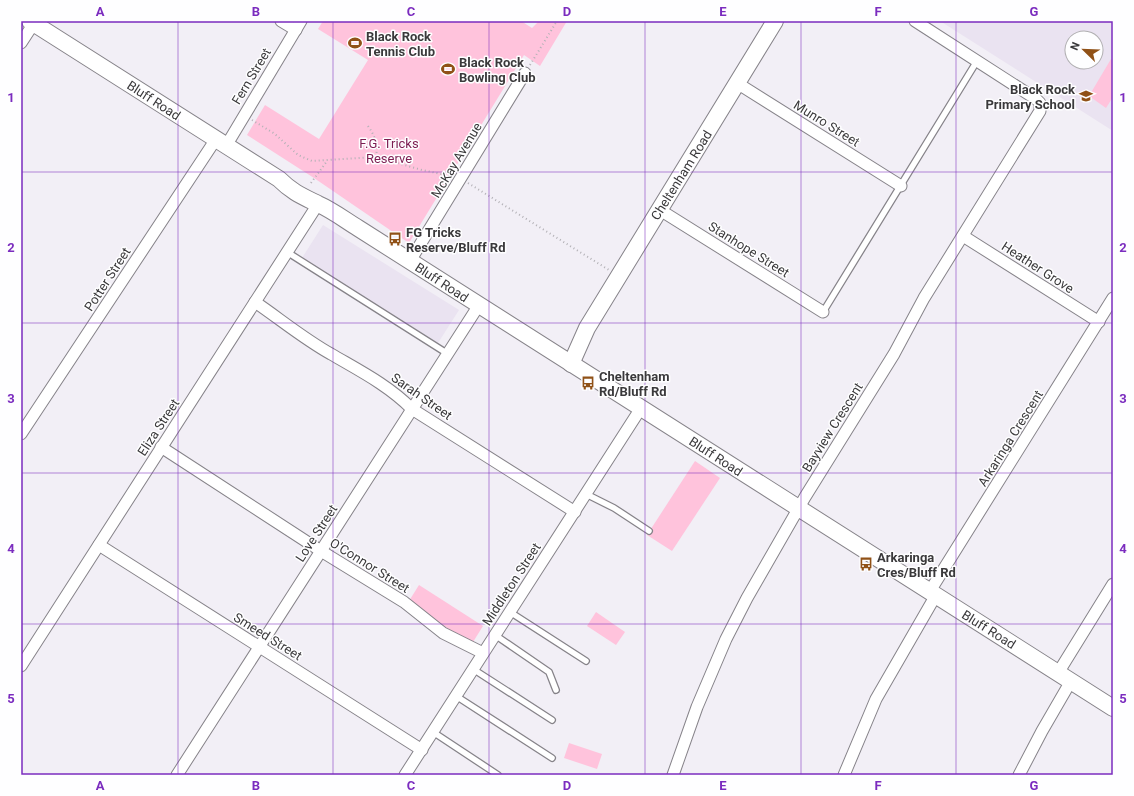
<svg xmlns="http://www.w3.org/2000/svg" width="1134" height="796" viewBox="0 0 1134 796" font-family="Roboto,sans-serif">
<rect width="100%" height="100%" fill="#f2eff6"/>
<g fill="#eae3f1" fill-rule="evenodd">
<path d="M 940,21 L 1113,21 L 1113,131 ZM 1072,38 L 1096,38 L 1096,62 L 1072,62 Z"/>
<path d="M 323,225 L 459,310 L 438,343 L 302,258 Z"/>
</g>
<g fill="#ffc3dc">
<path d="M 323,21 L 521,21 L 532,28 L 539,21 L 567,21 L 540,66 L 524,55 L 409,243 L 314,178 L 247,135 L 265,105 L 319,139 L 368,60 L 318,29 Z"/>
<path d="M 1111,59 L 1113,60 L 1113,97 L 1106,108 L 1089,96 Z"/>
<path d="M 695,461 L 720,478 L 672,551 L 647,535 Z"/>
<path d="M 419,585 L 483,626 L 473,642 L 464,640 L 409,601 Z"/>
<path d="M 596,612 L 625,632 L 616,645 L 587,626 Z"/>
<path d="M 569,743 L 602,754 L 597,769 L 564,758 Z"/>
</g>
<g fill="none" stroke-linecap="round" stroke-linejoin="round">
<g stroke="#868389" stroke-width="8">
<g id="lane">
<path d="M 287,252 L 448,354"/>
<path d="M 823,312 L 977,61"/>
<path d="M 586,494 L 614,508 L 649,531"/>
<path d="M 510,612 L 586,661"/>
<path d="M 495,635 L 549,672 L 556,690"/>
<path d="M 473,669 L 552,720"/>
<path d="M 456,696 L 552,758"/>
<path d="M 433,732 L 498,775"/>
</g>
</g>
<g stroke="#868389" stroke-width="13">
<g id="street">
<path d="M 281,21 L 296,30"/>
<path d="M 21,43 L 34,23"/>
<path d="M 737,83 L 901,186"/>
<path d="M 226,146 L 301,21"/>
<path d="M 660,210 L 823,312"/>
<path d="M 963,236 L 1099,322"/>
<path d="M 410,261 L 525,73"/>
<path d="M 255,302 C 280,319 304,339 331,354 C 360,371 388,385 412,409 L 575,512"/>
<path d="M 21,434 L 216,139"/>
<path d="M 161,447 L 321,551 L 404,602 L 443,633 L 483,653"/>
<path d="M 99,545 L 422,750"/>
<path d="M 930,591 L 1113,298"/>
<path d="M 21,666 L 318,204"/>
<path d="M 1058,673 L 1113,584"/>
<path d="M 177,775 L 479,305"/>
<path d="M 405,775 L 641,408"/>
<path d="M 673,775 L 697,707 L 726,639 L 747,598 L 805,497 L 894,354 L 924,298 L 1040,111 L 1040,103 L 1036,99 L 915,21"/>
<path d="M 844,775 L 876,699 L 936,595"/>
<path d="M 1019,775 L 1042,731 L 1071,681"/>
</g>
</g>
<g stroke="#868389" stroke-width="18">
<g id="secondary">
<path d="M 30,21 L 279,179 C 292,192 302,196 318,204 C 332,210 345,220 358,228 L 1113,708"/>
<path d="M 571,364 L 587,328 L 775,21"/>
</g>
</g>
<g stroke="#b3b1b6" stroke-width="2" stroke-dasharray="1 3" stroke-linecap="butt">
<path d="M 530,65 L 557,21"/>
<path d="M 252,120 L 275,134 L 298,155 L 312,161 L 376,157 L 422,170 L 451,176"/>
<path d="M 368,126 C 375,136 378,144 376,157"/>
<path d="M 311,183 L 327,161"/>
<path d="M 468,183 L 609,270"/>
</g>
<use href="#lane" stroke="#fff" stroke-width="5.5"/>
<use href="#street" stroke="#fff" stroke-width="11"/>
<use href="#secondary" stroke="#fff" stroke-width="16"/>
</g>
<path fill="none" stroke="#7b2cbf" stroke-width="1" stroke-opacity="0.55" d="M 178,21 L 178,775M 333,21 L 333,775M 489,21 L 489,775M 645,21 L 645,775M 801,21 L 801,775M 956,21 L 956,775M 21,172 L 1113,172M 21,323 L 1113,323M 21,473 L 1113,473M 21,624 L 1113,624"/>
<defs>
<g id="stadium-bare" transform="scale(1.08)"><path d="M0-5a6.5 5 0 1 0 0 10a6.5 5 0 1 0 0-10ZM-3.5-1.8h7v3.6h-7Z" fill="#905117" stroke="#fefeff" stroke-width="2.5" paint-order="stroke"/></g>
<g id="school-bare" transform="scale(1.08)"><path d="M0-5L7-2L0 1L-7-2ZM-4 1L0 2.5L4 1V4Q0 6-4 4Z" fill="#905117" stroke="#fefeff" stroke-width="2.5" paint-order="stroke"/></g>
<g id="bus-bare" transform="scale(1.08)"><path d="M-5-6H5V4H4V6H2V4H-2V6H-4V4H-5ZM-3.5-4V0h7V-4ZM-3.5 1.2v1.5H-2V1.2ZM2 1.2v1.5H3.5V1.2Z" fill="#905117" stroke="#fefeff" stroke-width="2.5" paint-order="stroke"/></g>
</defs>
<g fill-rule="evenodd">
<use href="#stadium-bare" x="355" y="43"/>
<use href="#stadium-bare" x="448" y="69"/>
<use href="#school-bare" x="1086" y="96"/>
<use href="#bus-bare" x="395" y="239"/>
<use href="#bus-bare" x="588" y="383"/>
<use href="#bus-bare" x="866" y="564"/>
</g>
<g text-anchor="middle" stroke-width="3" stroke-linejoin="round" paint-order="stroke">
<g font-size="13" font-weight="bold" fill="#3a393b" stroke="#fefeff" text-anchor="start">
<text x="366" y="41">Black Rock<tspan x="366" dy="15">Tennis Club</tspan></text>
<text x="459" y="67">Black Rock<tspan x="459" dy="15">Bowling Club</tspan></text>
<text x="1075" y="94" text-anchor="end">Black Rock<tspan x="1075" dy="15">Primary School</tspan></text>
<text x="406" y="237">FG Tricks<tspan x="406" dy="15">Reserve/Bluff Rd</tspan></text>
<text x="599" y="381">Cheltenham<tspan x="599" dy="15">Rd/Bluff Rd</tspan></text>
<text x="877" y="562">Arkaringa<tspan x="877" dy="15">Cres/Bluff Rd</tspan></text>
</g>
<g font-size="13" fill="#3a393b" stroke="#fefeff">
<text transform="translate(251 76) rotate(-59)" y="5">Fern Street</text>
<text transform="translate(154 100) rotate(33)" y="5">Bluff Road</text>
<text transform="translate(827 123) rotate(32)" y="5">Munro Street</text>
<text transform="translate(456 160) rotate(-59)" y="5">McKay Avenue</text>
<text transform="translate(681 175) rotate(-58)" y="5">Cheltenham Road</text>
<text transform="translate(749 249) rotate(32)" y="5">Stanhope Street</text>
<text transform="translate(1038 267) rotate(33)" y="5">Heather Grove</text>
<text transform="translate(107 279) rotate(-57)" y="5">Potter Street</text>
<text transform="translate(442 282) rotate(33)" y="5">Bluff Road</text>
<text transform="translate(422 396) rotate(35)" y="5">Sarah Street</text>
<text transform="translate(158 427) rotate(-57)" y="5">Eliza Street</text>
<text transform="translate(832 427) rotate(-58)" y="5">Bayview Crescent</text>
<text transform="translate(1010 438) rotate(-58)" y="5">Arkaringa Crescent</text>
<text transform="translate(716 456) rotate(33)" y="5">Bluff Road</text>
<text transform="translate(316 533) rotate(-57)" y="5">Love Street</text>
<text transform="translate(370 565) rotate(32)" y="5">O'Connor Street</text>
<text transform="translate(511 584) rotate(-57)" y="5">Middleton Street</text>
<text transform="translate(989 629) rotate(32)" y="5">Bluff Road</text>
<text transform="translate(268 636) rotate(32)" y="5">Smeed Street</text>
</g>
<g font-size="13" fill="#7d1c51" stroke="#fefeff">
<text x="389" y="148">F.G. Tricks<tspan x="389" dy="15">Reserve</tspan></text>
</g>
</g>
<rect width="1134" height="796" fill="none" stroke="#fefeff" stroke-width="44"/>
<g transform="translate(1084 50) rotate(293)"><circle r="19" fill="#fefeff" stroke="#b0afb1"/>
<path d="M0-3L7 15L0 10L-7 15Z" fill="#905117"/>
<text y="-6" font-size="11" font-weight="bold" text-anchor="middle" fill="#3a393b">N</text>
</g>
<rect x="22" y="22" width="1090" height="752" fill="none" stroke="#7b2cbf" stroke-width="1.5"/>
<g font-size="13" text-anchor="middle" font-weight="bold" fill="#7b2cbf">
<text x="100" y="16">A</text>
<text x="256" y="16">B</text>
<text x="411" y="16">C</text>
<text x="567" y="16">D</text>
<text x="723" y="16">E</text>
<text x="878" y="16">F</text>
<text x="1034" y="16">G</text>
<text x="11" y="102">1</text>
<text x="1123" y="102">1</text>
<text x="11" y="252">2</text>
<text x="1123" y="252">2</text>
<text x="11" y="403">3</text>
<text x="1123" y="403">3</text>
<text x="11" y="553">4</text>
<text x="1123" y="553">4</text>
<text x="11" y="703">5</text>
<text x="1123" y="703">5</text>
<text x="100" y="790">A</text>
<text x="256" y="790">B</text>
<text x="411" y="790">C</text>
<text x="567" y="790">D</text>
<text x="723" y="790">E</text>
<text x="878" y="790">F</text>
<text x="1034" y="790">G</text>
</g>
</svg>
